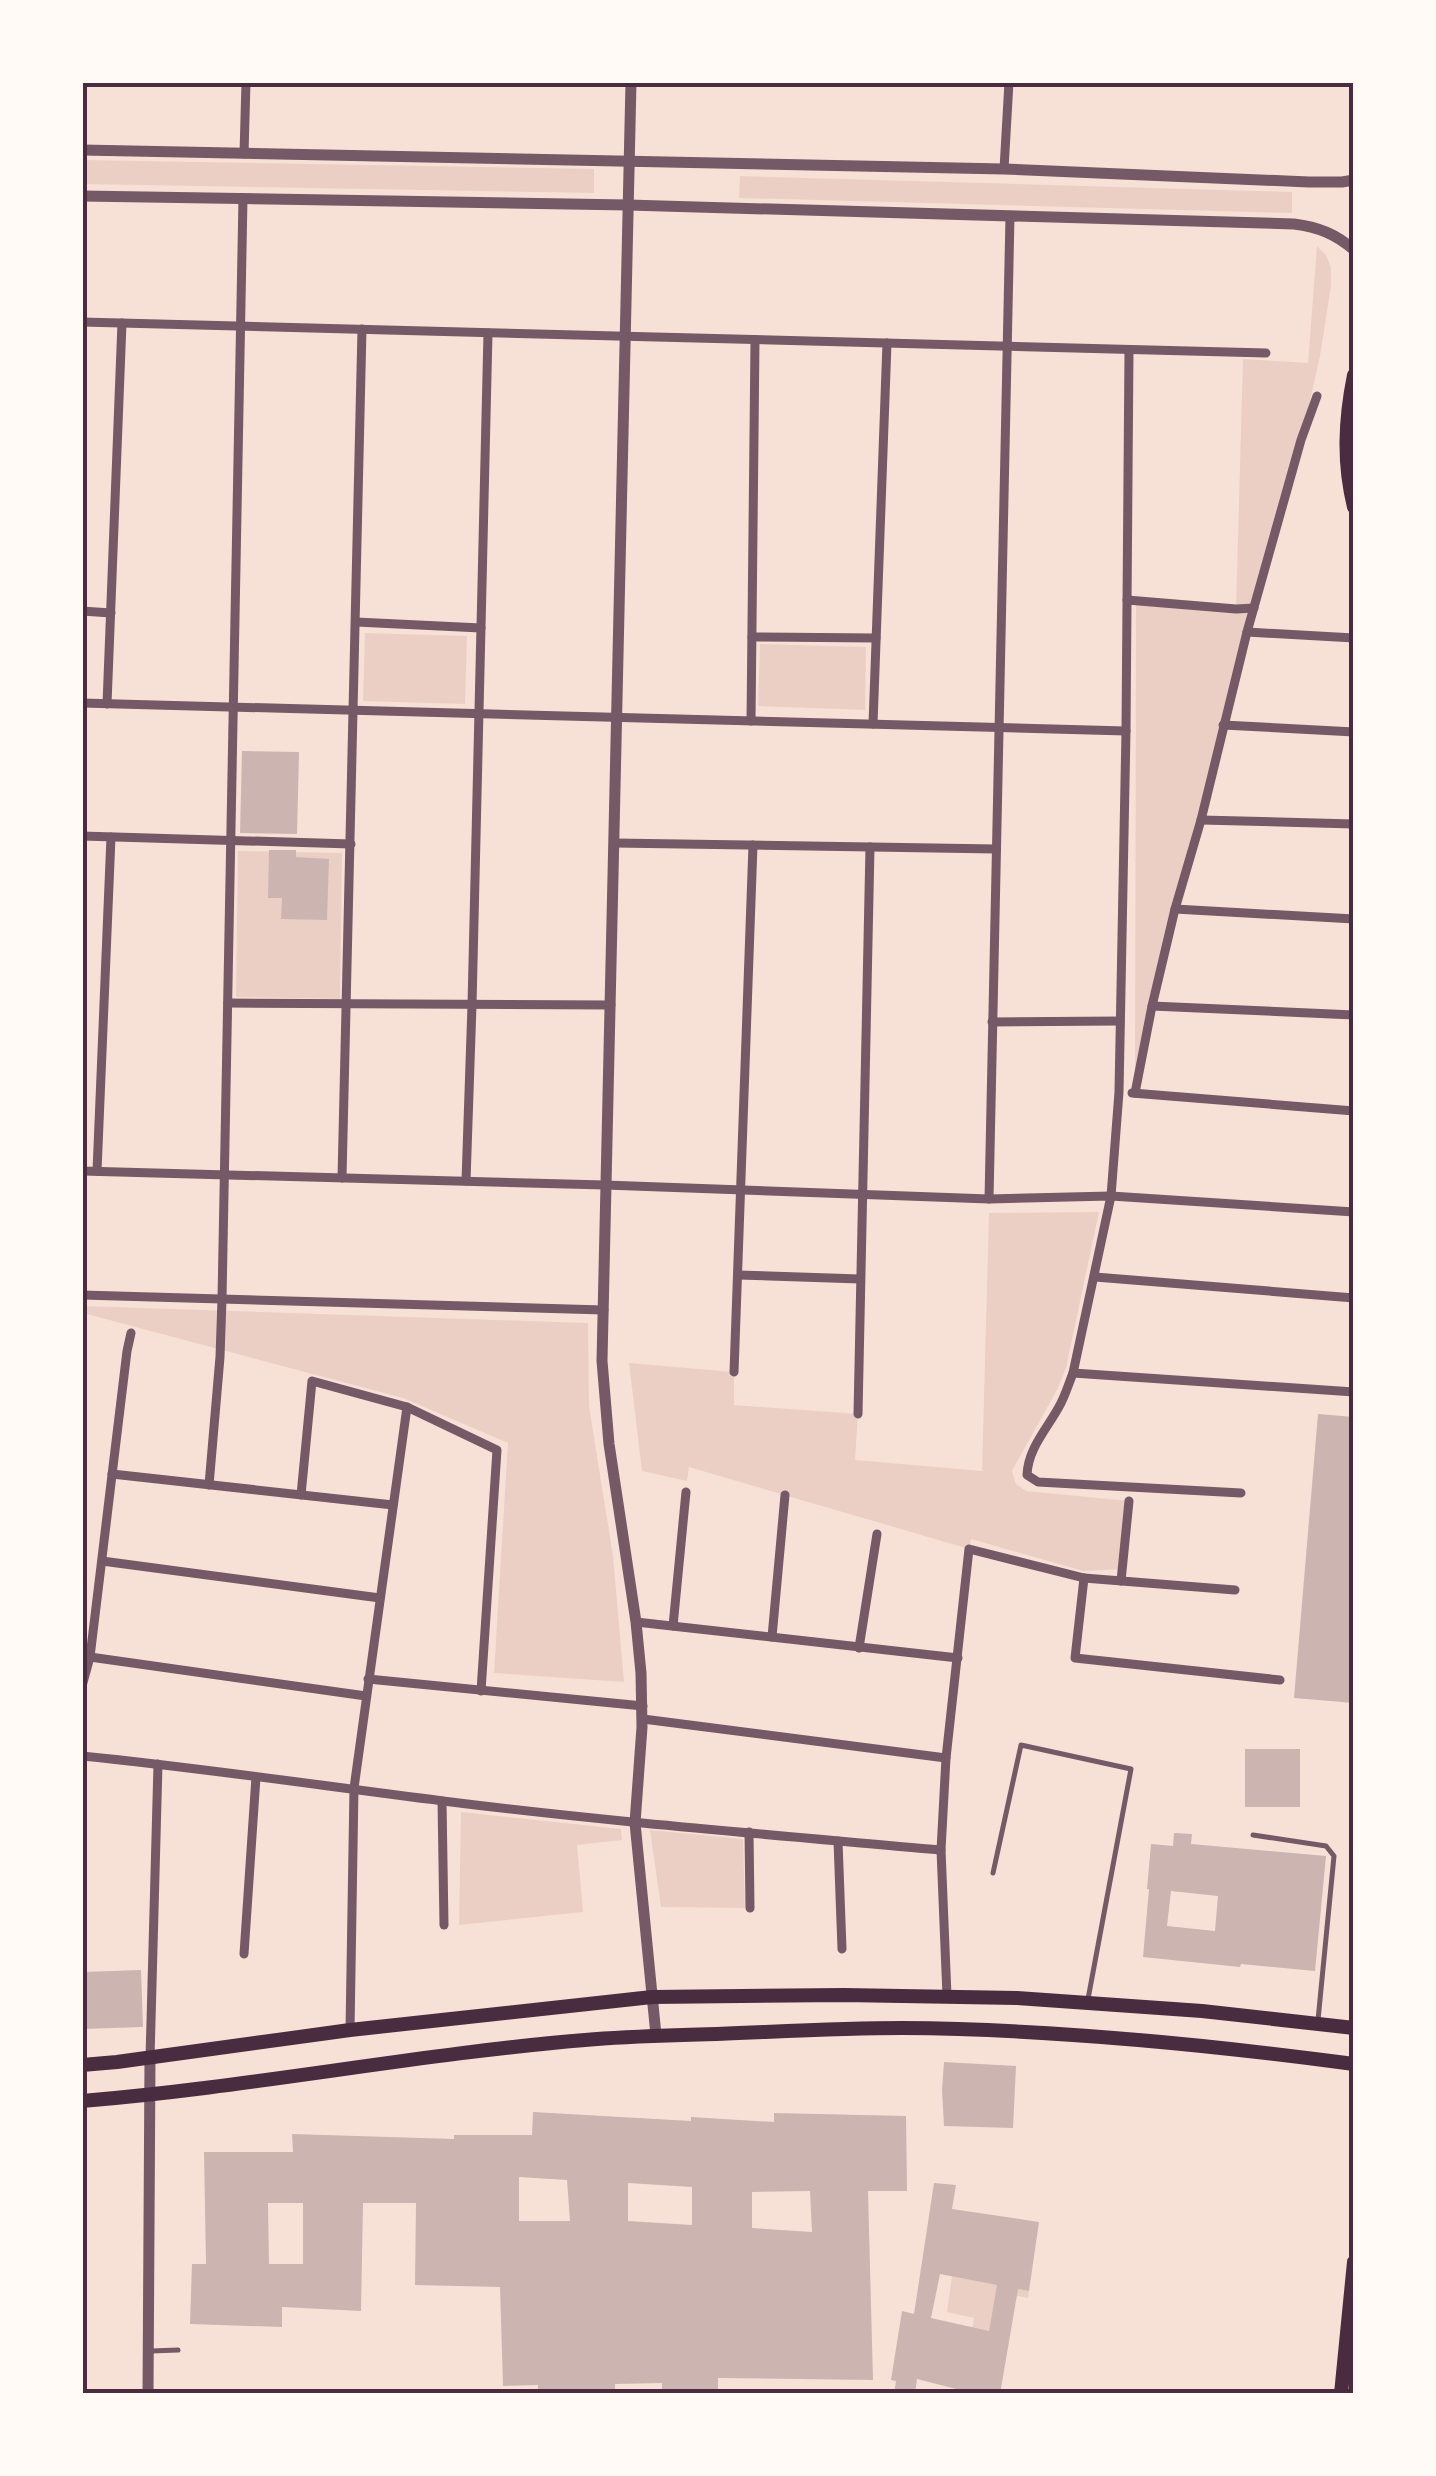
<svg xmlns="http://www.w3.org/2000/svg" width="1436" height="2476" viewBox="0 0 1436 2476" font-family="Ubuntu,sans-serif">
<rect width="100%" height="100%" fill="#f7e1d7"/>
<g fill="#ebcfc5">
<path d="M 83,160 L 594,169 L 594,193 L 83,184 Z"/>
<path d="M 740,176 L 1292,192 L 1292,213 L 739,198 Z"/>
<path d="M 1317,246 L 1326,255 L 1331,267 L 1331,286 L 1320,356 L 1301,440 L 1223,725 L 1135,1093 L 1136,601 L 1236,609 L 1243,359 L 1308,363 Z"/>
<path d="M 365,633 L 467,636 L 465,704 L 363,701 Z"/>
<path d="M 760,644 L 866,647 L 865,710 L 758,706 Z"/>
<path d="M 238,851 L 342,853 L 340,999 L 236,997 Z"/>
<path d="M 1099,1212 L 1066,1368 L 1058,1388 L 1012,1471 L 1016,1484 L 1026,1491 L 1129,1501 L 1122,1569 L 1083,1571 L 971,1539 L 969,1549 L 689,1467 L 687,1481 L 642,1471 L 629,1363 L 734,1372 L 734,1405 L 858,1414 L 855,1460 L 982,1471 L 989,1213 Z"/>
<path d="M 82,1306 L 588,1323 L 589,1406 L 613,1556 L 624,1682 L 494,1673 L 508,1443 L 403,1398 L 83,1313 Z"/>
<path d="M 461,1812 L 621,1829 L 622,1840 L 577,1845 L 583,1912 L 459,1925 Z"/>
<path d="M 650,1830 L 743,1839 L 745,1908 L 661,1907 Z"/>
<path d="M 952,2276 L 1029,2291 L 1028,2298 L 996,2292 L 984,2358 L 968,2355 L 974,2318 L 947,2312 Z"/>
</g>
<g fill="#ccb4b1" fill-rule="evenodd">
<path d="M 242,751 L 299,752 L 297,834 L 240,833 Z"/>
<path d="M 269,850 L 296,850 L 296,857 L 329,859 L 327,920 L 281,919 L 282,898 L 268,898 Z"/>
<path d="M 1318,1414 L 1354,1417 L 1354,1703 L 1294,1698 Z"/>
<rect x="1245" y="1749" width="55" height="58"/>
<path d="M 1174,1833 L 1192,1834 L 1191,1844 L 1326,1856 L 1315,1971 L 1241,1964 L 1240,1967 L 1143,1957 L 1149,1889 L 1147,1889 L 1151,1844 L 1173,1846 ZM 1171,1891 L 1218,1896 L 1215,1931 L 1167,1926 Z"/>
<path d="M 141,1970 L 143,2027 L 82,2029 L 82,1972 Z"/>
<path d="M 944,2062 L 1016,2066 L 1013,2128 L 944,2126 L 942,2090 Z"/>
<path d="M 533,2112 L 691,2121 L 691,2117 L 774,2122 L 774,2113 L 906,2116 L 907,2191 L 868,2191 L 873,2380 L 718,2378 L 718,2394 L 662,2394 L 662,2383 L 615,2384 L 615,2394 L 538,2394 L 538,2385 L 503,2386 L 500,2287 L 415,2285 L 416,2203 L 363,2203 L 361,2311 L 282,2307 L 282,2327 L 190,2324 L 192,2264 L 206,2264 L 204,2152 L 293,2152 L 292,2134 L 454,2139 L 454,2135 L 532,2135 ZM 519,2177 L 567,2180 L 570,2221 L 519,2221 ZM 628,2183 L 692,2187 L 692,2225 L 628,2221 ZM 810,2191 L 812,2232 L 752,2228 L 752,2192 ZM 268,2203 L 303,2203 L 303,2264 L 269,2264 Z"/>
<path d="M 934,2183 L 956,2185 L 952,2209 L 1039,2222 L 1029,2291 L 1018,2289 L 1000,2394 L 976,2394 L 917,2379 L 915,2394 L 894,2394 L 896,2381 L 891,2380 L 902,2311 L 914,2314 ZM 940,2274 L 997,2285 L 989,2331 L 931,2318 Z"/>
</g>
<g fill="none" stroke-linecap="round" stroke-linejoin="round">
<g stroke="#755966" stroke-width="5">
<path d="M 1253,1835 L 1326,1846 L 1334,1856 L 1318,2020"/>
<path d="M 993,1873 L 1021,1745 L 1131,1769 L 1088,1999"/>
<path d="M 151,2351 L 178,2350"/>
</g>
<g stroke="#755966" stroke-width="9">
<path d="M 244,154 L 246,82"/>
<path d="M 1004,169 L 1009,82"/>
<path d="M 82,322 L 1266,353"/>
<path d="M 1129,350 L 1126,731 L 1119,1092 L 1111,1196 L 1073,1373 C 1069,1383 1066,1393 1061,1403 C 1049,1427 1028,1447 1027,1475 L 1038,1482 L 1241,1493"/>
<path d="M 1127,600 L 1236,609 L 1254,608"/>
<path d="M 82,611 L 111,613"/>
<path d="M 356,622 L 481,628"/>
<path d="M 1247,632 L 1354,638"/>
<path d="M 752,637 L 876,638"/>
<path d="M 82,703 L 1126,731"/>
<path d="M 107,704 L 122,323"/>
<path d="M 751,721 L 755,340"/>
<path d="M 873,724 L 887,343"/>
<path d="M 1223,725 L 1354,732"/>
<path d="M 1201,820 L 1354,824"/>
<path d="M 82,836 L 351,844"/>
<path d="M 614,843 L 996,849"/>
<path d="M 1175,909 L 1354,919"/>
<path d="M 228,1003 L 611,1005"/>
<path d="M 1152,1006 L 1354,1015"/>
<path d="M 992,1022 L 1120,1021"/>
<path d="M 1132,1093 L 1354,1111"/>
<path d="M 1135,1093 L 1152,1006 L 1175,909 L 1201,820 L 1247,632 L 1301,440 L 1317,396"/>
<path d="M 82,1171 L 605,1185 L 989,1199 L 1111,1196 L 1354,1212"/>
<path d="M 97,1171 L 111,837"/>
<path d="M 342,1178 L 362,329"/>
<path d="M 466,1181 L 472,1005 L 488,333"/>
<path d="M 989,1199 L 1010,216"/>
<path d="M 738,1275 L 860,1279"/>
<path d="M 1095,1277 L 1354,1298"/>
<path d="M 82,1295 L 604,1310"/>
<path d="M 734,1372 L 753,845"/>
<path d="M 1073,1373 L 1354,1392"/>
<path d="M 858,1414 L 870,847"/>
<path d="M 112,1474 L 393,1505"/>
<path d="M 209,1485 L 220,1357 L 222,1299 L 243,198"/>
<path d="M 301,1495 L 312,1381 L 407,1407 L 497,1450 L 481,1691"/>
<path d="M 102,1561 L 380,1598"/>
<path d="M 1084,1578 L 1075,1658 L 1280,1680"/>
<path d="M 1121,1581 L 1129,1501"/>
<path d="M 636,1622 L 958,1658"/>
<path d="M 673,1626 L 686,1492"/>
<path d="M 772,1637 L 785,1495"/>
<path d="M 859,1648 L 877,1534"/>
<path d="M 90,1657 L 366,1696"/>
<path d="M 368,1679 L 643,1706"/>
<path d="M 82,1686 L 90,1657 L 127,1351 L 131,1333"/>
<path d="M 643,1719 L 946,1758"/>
<path d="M 82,1756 C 203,1768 323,1786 443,1801 C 609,1822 775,1835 941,1850"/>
<path d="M 442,1801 L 444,1925"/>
<path d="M 749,1832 L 750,1908"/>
<path d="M 838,1841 L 842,1949"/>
<path d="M 244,1954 L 256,1777"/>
<path d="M 947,1996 L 941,1850 L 946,1758 L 969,1549 L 1084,1578 L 1235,1590"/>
<path d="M 350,2030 L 354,1788 L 407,1407"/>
<path d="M 150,2058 L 158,1764"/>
</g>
<g stroke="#755966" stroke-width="11">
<path d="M 631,82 L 602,1361 L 609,1444 L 636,1622 L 641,1673 L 642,1727 L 635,1823 L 656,2035"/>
<path d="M 82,150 L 1004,169 L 1309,182 L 1342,182 L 1354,180"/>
<path d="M 82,196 L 628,205 L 1294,224 C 1318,227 1336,234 1354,250"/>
<path d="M 148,2394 L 150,2058"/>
</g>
<g stroke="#4a2c40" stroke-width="14">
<path d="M 1354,375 C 1345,420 1343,462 1354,507"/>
<path d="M 82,2065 L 117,2062 L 350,2030 L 652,1997 L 844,1995 L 1017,1998 L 1202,2011 L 1354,2028"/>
<path d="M 82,2101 C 251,2087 417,2054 585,2040 C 618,2037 650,2036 683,2035 C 756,2033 829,2028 902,2028 C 1053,2029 1204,2044 1354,2064"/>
<path d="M 1341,2394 L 1354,2262"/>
</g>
</g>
<rect width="1436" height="2476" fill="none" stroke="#fffaf5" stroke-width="170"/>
<rect x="85" y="85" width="1266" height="2306" fill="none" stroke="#4a2c40" stroke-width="4"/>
</svg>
